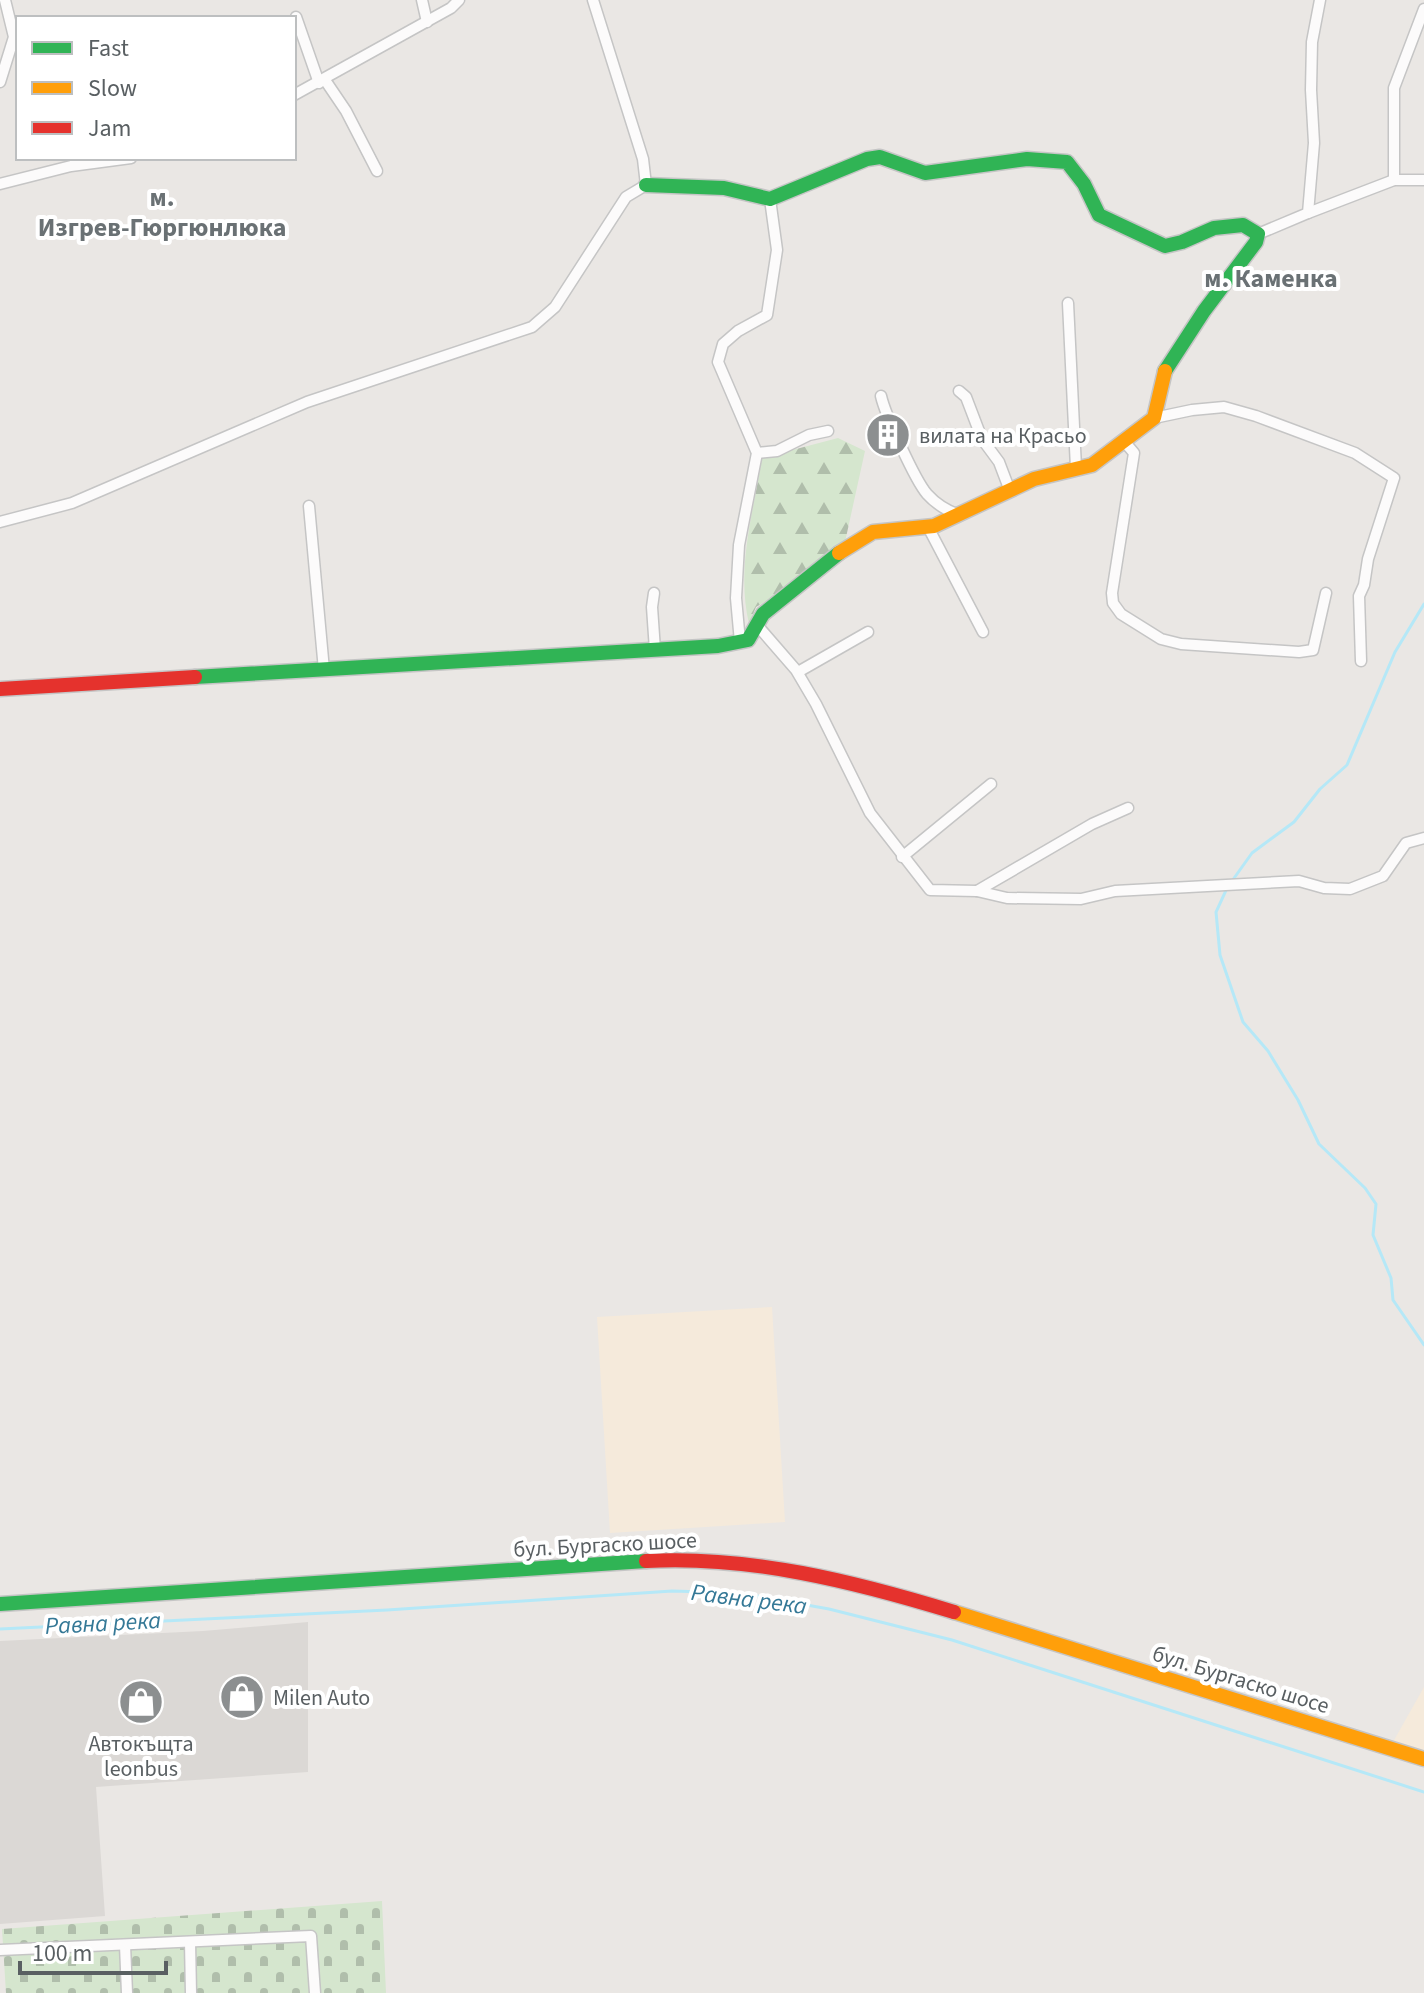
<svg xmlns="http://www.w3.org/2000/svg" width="1424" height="1993" viewBox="0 0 1424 1993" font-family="'Source Sans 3',sans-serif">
<defs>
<pattern id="forest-firs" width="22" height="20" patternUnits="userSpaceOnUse" patternTransform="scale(2)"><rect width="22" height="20" fill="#d5e6ce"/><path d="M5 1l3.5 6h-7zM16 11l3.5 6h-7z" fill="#b0beab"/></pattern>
<pattern id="cemetery-stones" width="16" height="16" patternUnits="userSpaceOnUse" patternTransform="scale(2)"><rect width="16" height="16" fill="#d5e6ce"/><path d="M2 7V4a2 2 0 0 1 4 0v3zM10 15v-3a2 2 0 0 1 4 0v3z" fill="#b0beab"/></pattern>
</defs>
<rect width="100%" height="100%" fill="#eae7e4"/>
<g fill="#f5eadb">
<path d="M 772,1307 L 785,1522 L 610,1533 L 597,1317 Z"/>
<path d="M 1424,1687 L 1424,1751 L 1393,1742 Z"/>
</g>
<path fill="#dbd8d5" d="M 308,1622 L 308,1772 L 96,1787 L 105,1916 L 0,1924 L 0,1641 L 203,1631 Z"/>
<path fill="url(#forest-firs)" d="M 838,438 L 865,451 L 845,542 L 786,589 L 756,607 L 749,624 C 736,568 753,514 762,458 Z"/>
<path fill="url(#cemetery-stones)" d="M 382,1901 L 386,1993 L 6,1993 L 2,1929 Z"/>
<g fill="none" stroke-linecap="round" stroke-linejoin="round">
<g stroke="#b5e8f7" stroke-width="3">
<path d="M 1232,881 L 1252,853 L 1294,822 L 1320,789 L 1347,765 L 1395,652 L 1424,604"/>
<path d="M 1227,888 L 1216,912 L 1220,955 L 1243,1022 L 1268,1051 L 1298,1100 L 1319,1144 L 1365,1188 L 1376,1204 L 1373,1235 L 1391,1278 L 1393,1300 L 1424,1345"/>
<path d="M 0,1629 L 387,1610 L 672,1591 L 740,1593 L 829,1609 L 952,1640 L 1424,1792"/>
</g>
<g stroke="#c5c5c5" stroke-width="13">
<g id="street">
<path d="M 422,0 L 427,22"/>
<path d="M 296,17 L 319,83"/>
<path d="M 325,80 L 346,111 L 377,171"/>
<path d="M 0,82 L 14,37 L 5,0"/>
<path d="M 294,95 L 451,8 L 459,0"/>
<path d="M 1394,180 L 1394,88 L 1424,9"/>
<path d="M 0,184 L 71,166 L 131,158"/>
<path d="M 1308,213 L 1394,180 L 1424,180"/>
<path d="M 1258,234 L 1308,213 L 1314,143 L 1311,90 L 1312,42 L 1320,0"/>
<path d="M 1068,303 L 1076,468"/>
<path d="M 959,391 L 966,397 L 982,439 L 999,462 L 1010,491"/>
<path d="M 881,396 C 885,414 915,480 927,494 C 935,503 948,511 959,515"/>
<path d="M 1154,418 L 1192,410 L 1224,407 L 1256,416 L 1355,453 L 1394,478 L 1368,559 L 1364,585 L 1359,596 L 1361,661"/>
<path d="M 1123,440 L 1134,453 L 1112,593 L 1113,603 L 1121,614 L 1161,639 L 1181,644 L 1299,652 L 1313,650 L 1326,593"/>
<path d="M 757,453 L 777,451 L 809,435 L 828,431"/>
<path d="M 309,506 L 324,670"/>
<path d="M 0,522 L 72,503 L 307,402 L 532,327 L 555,307 L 626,197 L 646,185 L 643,159 L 593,0"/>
<path d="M 928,527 L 983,632"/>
<path d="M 654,593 L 652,607 L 655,650"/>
<path d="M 757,625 L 796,670 L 816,704 L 870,813 L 930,890 L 977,891 L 1007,898 L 1081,899 L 1115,891 L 1299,881 L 1324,888 L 1350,889 L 1383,876 L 1406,843 L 1424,838"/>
<path d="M 740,642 L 736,598 L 739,545 L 757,453 L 718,362 L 723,344 L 738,331 L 767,315 L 777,250 L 770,199"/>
<path d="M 798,672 L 868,632"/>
<path d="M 902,857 L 991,784"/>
<path d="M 977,891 L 1092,824 L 1128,808"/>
<path d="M 190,1942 L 191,1993"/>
<path d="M 125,1945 L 127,1993"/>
<path d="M 0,1950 L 311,1936 L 315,1993"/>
</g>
</g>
<g stroke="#c5c5c5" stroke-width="17">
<g id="fast">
<path d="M 646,185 L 724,188 L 770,199 L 867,159 L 880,157 L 925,173 L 1027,159 L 1067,162 L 1084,184 L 1099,215 L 1165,246 L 1182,242 L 1214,228 L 1243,225 L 1258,234 L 1256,242 L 1204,311 L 1165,371"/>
<path d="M 195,677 L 718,646 L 748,640 L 763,614 L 839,553"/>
<path d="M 0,1604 L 646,1561"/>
</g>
</g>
<g stroke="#c5c5c5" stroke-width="17">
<g id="slow">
<path d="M 839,553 L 873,532 L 934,526 L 1034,479 L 1092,465 L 1154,418 L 1165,371"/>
<path d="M 954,1612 L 1424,1759"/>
</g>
</g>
<g stroke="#c5c5c5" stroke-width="17">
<g id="jam">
<path d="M 0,689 L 195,677"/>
<path d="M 646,1561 C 749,1555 856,1582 954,1612"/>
</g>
</g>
<use href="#street" stroke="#fcfbfb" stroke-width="10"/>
<use href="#fast" stroke="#30b455" stroke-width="14"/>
<use href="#slow" stroke="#ff9f0a" stroke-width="14"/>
<use href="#jam" stroke="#e5322d" stroke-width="14"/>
</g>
<defs>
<g id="building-disc" transform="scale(2.3)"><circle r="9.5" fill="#8c8f90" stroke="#fff"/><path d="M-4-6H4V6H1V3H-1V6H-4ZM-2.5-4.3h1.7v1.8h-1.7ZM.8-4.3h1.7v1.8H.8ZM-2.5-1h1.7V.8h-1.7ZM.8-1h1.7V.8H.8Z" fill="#fff"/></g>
<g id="shop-disc" transform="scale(2.3)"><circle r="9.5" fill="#8c8f90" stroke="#fff"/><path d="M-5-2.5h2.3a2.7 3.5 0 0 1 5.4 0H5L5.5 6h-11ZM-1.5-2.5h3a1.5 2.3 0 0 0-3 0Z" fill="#fff"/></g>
</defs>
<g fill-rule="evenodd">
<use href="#building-disc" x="888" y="435"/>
<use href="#shop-disc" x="242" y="1697"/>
<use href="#shop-disc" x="141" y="1702"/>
</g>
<g text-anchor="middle" stroke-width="8" stroke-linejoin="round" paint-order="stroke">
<g font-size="22" fill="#595f62" stroke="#fff" text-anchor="start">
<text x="919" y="443">вилата на Красьо</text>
<text x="273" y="1705">Milen Auto</text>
<text x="141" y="1751" text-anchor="middle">Автокъщта<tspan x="141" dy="25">leonbus</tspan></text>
</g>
<g font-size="22" fill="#595f62" stroke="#fff">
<text transform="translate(605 1544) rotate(-3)" y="8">бул. Бургаско шосе</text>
<text transform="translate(1241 1679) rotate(17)" y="8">бул. Бургаско шосе</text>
</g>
<g font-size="24" font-style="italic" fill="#347896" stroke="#fff">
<text transform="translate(749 1599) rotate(7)" y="8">Равна река</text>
<text transform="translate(103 1623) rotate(-3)" y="8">Равна река</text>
</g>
<g font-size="26" font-weight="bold" fill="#6a7174" stroke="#fff">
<text x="162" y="206">м.<tspan x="162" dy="30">Изгрев-Гюргюнлюка</tspan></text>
<text x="1271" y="287">м. Каменка</text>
</g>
</g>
<rect x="16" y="16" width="280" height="144" fill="#ffffff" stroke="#bdbfc0" stroke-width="2"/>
<rect x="32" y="42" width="40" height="12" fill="#30b455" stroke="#bdbfc0" stroke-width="2"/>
<text x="88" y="56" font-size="24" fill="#595f62">Fast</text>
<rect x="32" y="82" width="40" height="12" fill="#ff9f0a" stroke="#bdbfc0" stroke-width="2"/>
<text x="88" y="96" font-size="24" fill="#595f62">Slow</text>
<rect x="32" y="122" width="40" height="12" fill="#e5322d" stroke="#bdbfc0" stroke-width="2"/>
<text x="88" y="136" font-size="24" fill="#595f62">Jam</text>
<path d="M20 1961v12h146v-12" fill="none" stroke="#595f62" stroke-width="4"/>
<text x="32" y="1961" font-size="24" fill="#595f62" stroke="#ffffff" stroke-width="6" paint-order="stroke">100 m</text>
</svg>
